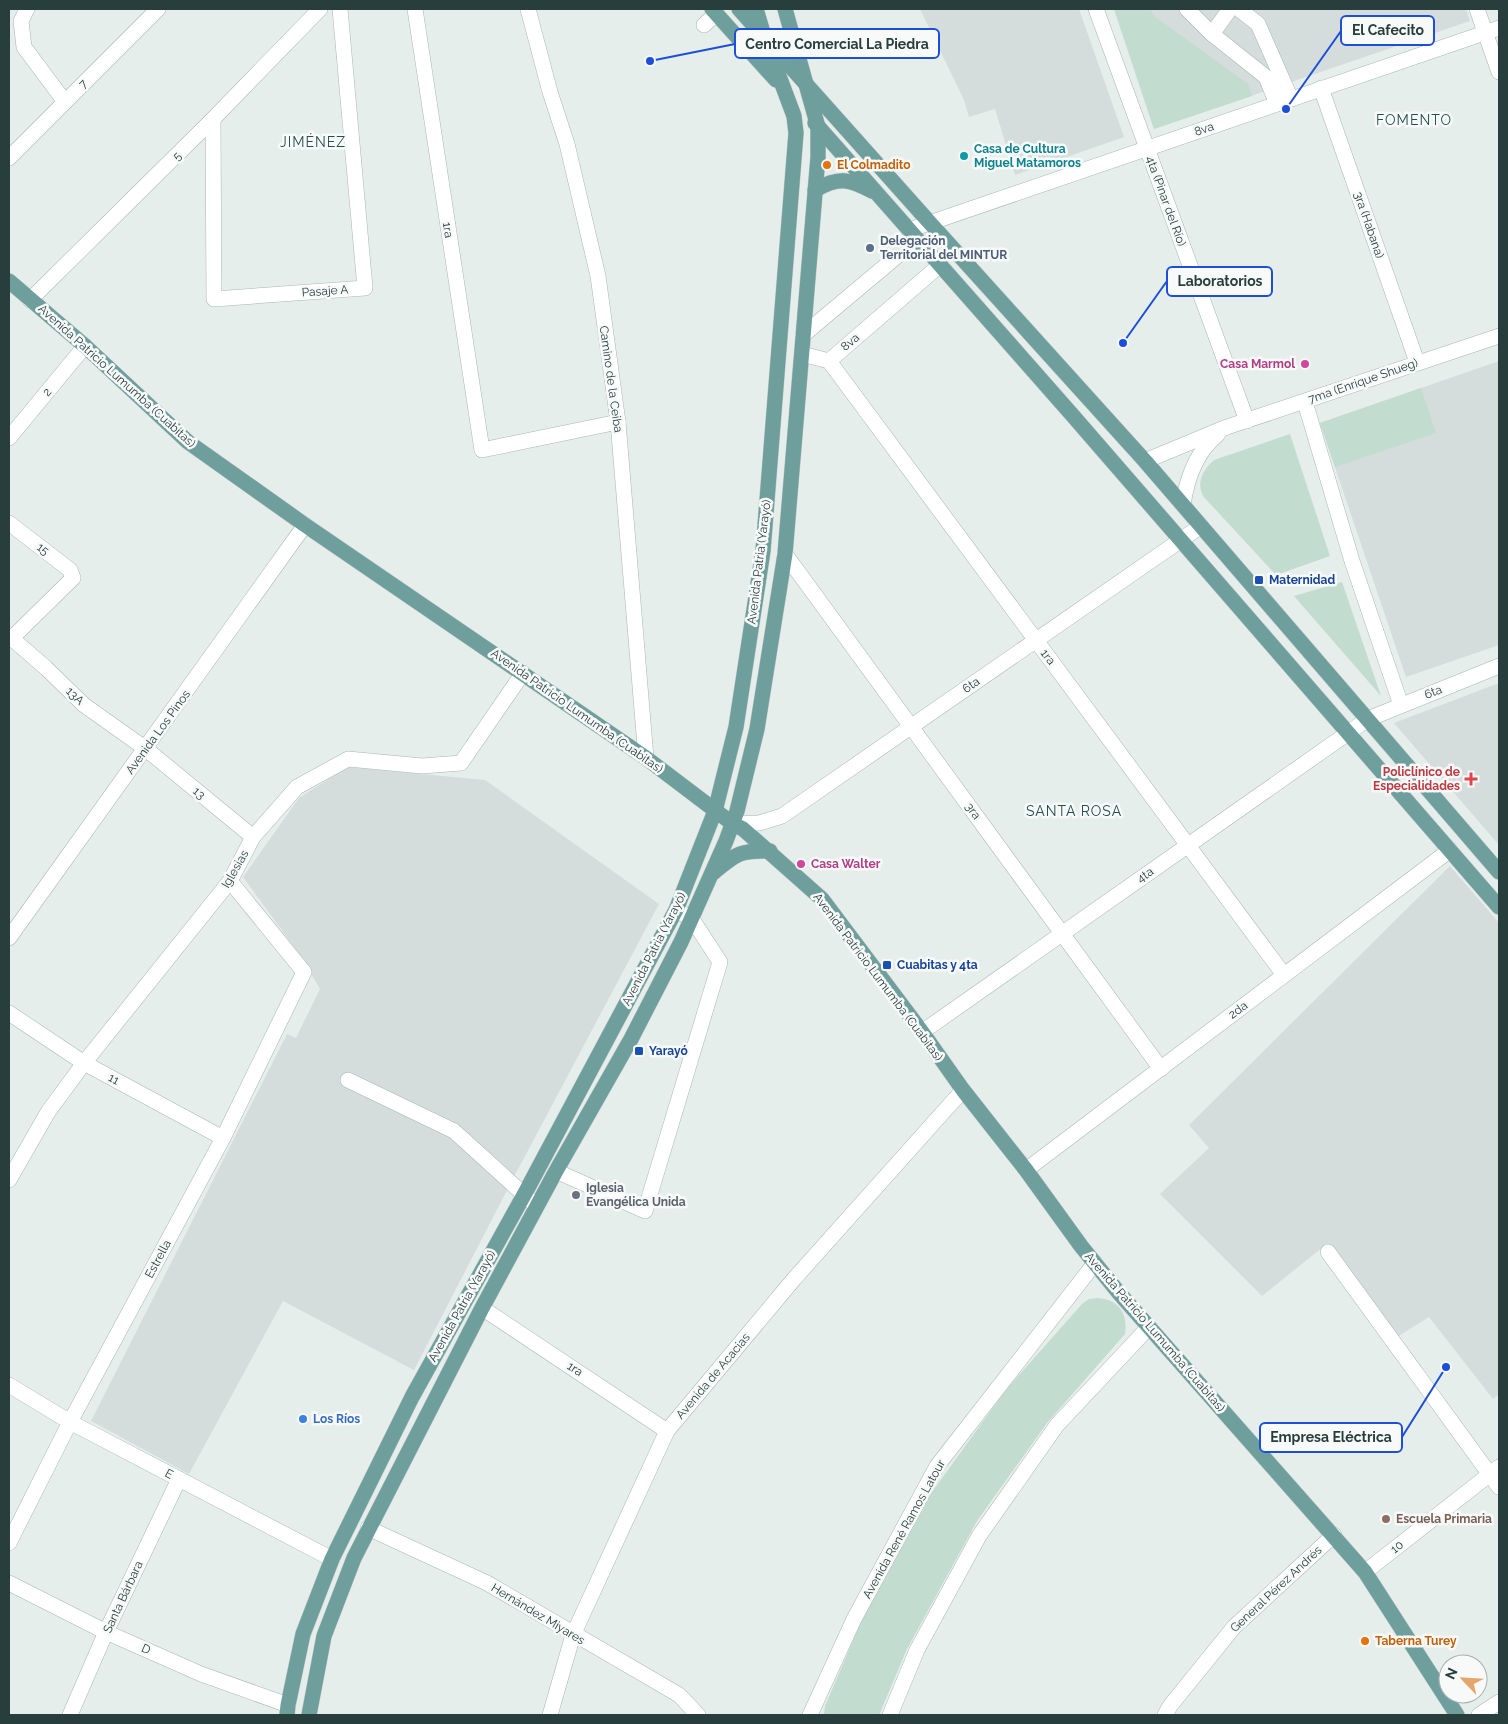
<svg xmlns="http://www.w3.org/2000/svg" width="1508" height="1724" viewBox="0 0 1508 1724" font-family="Raleway,sans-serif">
<rect width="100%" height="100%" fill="#e6eeec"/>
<g fill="#d4dddb">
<path d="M 920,9 L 1079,9 L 1124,137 L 1015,175 L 995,109 L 969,117 L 964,100 Z"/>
<path d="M 1114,9 L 1466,9 L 1470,21 L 1154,129 Z"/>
<path d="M 1499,361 L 1499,645 L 1406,677 L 1320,423 Z"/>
<path d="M 1499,683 L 1499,845 L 1394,723 Z"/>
<path d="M 348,767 L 485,780 L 659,904 L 516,1173 L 414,1370 L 283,1301 L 189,1474 L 91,1421 L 287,1034 L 296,1038 L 320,989 L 302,958 L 243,877 L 299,798 Z"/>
<path d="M 1450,866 L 1499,923 L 1499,1394 L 1493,1399 L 1429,1317 L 1397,1337 L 1323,1247 L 1262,1296 L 1160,1194 L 1209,1148 L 1189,1125 Z"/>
</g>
<g fill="#c2dccf">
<path d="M 1114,9 L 1150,9 L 1154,16 L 1248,84 L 1252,96 L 1154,129 Z"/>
<path d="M 1421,388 L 1436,433 L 1335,467 L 1320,423 Z"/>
<path d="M 1290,434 L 1330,556 L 1276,575 L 1203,496 C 1196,482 1203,470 1214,460 Z"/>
<path d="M 1342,582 L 1381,696 L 1294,596 Z"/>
<path d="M 1098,1298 C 1119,1300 1128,1313 1125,1334 L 1047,1423 L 977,1521 L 907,1649 L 879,1715 L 824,1715 L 825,1706 L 861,1622 L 932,1492 L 1005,1391 L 1082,1304 L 1089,1299 Z"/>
</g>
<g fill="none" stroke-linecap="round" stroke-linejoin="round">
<g stroke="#a9b6b4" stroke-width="16">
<g id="minor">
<path d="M 27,9 L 21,21 L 24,47 L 65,102"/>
<path d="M 415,9 L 482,450 L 618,422"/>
<path d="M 528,9 L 550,92 L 567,144 L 598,276 L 618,422 L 646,758"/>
<path d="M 1096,9 L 1247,421"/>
<path d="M 1187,9 L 1212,34 L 1266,77 L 1277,104"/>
<path d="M 1239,9 L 1258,24 L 1291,99"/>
<path d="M 1477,9 L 1499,72"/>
<path d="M 704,25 L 716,14"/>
<path d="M 1212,34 L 1230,9"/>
<path d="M 1321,88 L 1417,362"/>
<path d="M 213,119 L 214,299 L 365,288 L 340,9"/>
<path d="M 9,158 L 158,9"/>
<path d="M 909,230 L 1499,28"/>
<path d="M 30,300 L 213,119 L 320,9"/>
<path d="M 803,335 L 896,257"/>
<path d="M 802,354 L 829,361 L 1284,975"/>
<path d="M 829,361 L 940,265"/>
<path d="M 1305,402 L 1352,561 L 1401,705"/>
<path d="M 9,438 L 85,346"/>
<path d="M 1145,461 L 1227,427 L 1499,336"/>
<path d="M 1183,505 C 1187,477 1196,452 1218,434"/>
<path d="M 9,523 L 70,570 L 73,578 L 12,638"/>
<path d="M 785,554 L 1161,1069"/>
<path d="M 9,636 L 46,668 L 84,705 L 146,749 L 253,837"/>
<path d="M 733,824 L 759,823 L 782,816 L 1201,526"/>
<path d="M 9,938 L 305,525"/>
<path d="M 9,1013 L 84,1063 L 223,1138"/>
<path d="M 922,1032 L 1368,719 L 1499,666"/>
<path d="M 348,1080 L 454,1131 L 532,1202"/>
<path d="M 1026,1170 L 1450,850"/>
<path d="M 556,1171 L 645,1211 L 720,962 L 692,919 L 676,910"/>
<path d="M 9,1180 L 48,1112 L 84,1063 L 230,881 L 253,837 L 297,787 L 348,759 L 422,766 L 461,763 L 523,673"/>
<path d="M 1328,1252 L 1499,1487"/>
<path d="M 482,1308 L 667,1431"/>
<path d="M 9,1385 L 70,1422 L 332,1559"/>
<path d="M 368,1528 L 487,1583 L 679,1695 L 698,1715"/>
<path d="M 9,1543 L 70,1422 L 223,1138 L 304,972 L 230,881"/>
<path d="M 1365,1572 L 1499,1467"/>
<path d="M 9,1583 L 106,1632 L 201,1674 L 288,1705"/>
<path d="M 70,1715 L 106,1632 L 179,1479"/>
<path d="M 550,1715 L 573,1635 L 667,1431 L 794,1279 L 963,1090"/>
<path d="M 810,1715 L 854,1619 L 937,1466 L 1095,1263"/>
<path d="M 890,1715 L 917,1650 L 979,1536 L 1057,1425 L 1149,1327"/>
<path d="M 1165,1715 L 1170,1706 L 1234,1627 L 1334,1535"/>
<path d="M 1479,1715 L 1499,1702"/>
</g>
</g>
<g stroke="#c3c9c9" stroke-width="16">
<g id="major">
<path d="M 712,9 L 776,80"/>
<path d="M 739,9 L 930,223 L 1145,461 L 1499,872"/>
<path d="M 815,123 L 1074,417 L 1499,907"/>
<path d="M 815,190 C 839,176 849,179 872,191"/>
<path d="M 9,281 L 85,346 L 188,442 L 305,525 L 646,758 L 733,824 L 743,829 L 822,899 L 922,1032 L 963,1090 L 1026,1170 L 1081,1246 L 1119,1293 L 1365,1572 L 1457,1715"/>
<path d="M 713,873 C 737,853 738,851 770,851"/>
<path d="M 287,1715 L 288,1705 L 303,1634 L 332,1559 L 412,1397 L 524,1195 L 676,910 L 715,811 L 736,727 L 763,551 L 796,133 L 794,116 L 764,36 L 756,9"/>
<path d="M 309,1715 L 324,1636 L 354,1558 L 482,1308 L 556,1171 L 631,1039 L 681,942 L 726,841 L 737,811 L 757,729 L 785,554 L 818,157 L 818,127 L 785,9"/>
</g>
</g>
<use href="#minor" stroke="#fff" stroke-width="15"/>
<use href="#major" stroke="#6f9f9d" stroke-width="15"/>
</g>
<circle fill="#0f9aa8" stroke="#f7faf9" stroke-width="2" cx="964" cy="156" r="5"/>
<g fill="#e8710a" stroke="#f7faf9" stroke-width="2">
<circle cx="827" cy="165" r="5"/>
<circle cx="1365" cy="1641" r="5"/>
</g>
<circle fill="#5c6f8a" stroke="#f7faf9" stroke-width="2" cx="870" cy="248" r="5"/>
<g fill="#d1479c" stroke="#f7faf9" stroke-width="2">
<circle cx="1305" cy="364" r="5"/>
<circle cx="801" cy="864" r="5"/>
</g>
<g fill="#1a4fb4" stroke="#f7faf9" stroke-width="2">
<rect x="1254" y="575" width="10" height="10" rx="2.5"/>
<rect x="882" y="960" width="10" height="10" rx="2.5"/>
<rect x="634" y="1046" width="10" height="10" rx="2.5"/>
</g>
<path fill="#e0444e" stroke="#f7faf9" stroke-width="2" d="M1468.5 771.5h5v5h5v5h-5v5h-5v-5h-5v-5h5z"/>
<circle fill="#6b7280" stroke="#f7faf9" stroke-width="2" cx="576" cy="1195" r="5"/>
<circle fill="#3f7fe0" stroke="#f7faf9" stroke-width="2" cx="303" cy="1419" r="5"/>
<circle fill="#8d6e63" stroke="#f7faf9" stroke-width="2" cx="1386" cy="1519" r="5"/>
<g text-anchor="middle" stroke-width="5" stroke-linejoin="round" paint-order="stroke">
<g font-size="12" fill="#273e3d" stroke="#f7faf9">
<text transform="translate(83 84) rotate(-45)" y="4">7</text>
<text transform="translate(1204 129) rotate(-19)" y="4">8va</text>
<text transform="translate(177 156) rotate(-45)" y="4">5</text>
<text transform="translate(1166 201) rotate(70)" y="4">4ta (Pinar del Río)</text>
<text transform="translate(1369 225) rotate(71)" y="4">3ra (Habana)</text>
<text transform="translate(448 230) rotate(81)" y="4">1ra</text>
<text transform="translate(325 291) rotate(-4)" y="4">Pasaje A</text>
<text transform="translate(850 342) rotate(-40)" y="4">8va</text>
<text transform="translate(117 376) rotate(42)" y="4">Avenida Patricio Lumumba (Cuabitas)</text>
<text transform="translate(611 379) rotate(82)" y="4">Camino de la Ceiba</text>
<text transform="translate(1363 381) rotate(-19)" y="4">7ma (Enrique Shueg)</text>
<text transform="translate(47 392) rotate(-50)" y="4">2</text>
<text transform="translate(43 549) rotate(37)" y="4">15</text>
<text transform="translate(759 562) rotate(-83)" y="4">Avenida Patria (Yarayó)</text>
<text transform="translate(1048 657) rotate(53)" y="4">1ra</text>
<text transform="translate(971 685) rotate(-35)" y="4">6ta</text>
<text transform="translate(1433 692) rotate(-21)" y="4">6ta</text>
<text transform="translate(75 696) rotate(44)" y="4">13A</text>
<text transform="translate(577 711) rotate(35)" y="4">Avenida Patricio Lumumba (Cuabitas)</text>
<text transform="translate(158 732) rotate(-54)" y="4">Avenida Los Pinos</text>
<text transform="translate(199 793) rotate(40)" y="4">13</text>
<text transform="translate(973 811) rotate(54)" y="4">3ra</text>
<text transform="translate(235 869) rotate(-60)" y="4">Iglesias</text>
<text transform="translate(1145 875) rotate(-35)" y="4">4ta</text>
<text transform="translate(654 949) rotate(-63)" y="4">Avenida Patria (Yarayó)</text>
<text transform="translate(878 977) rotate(53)" y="4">Avenida Patricio Lumumba (Cuabitas)</text>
<text transform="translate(1238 1010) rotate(-37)" y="4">2da</text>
<text transform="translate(114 1079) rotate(28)" y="4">11</text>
<text transform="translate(158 1259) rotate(-62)" y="4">Estrella</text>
<text transform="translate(462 1306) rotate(-61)" y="4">Avenida Patria (Yarayó)</text>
<text transform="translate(1155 1332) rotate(49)" y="4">Avenida Patricio Lumumba (Cuabitas)</text>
<text transform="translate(575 1369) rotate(34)" y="4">1ra</text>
<text transform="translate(713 1376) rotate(-50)" y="4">Avenida de Acacias</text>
<text transform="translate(169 1474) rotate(28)" y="4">E</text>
<text transform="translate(904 1529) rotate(-61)" y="4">Avenida René Ramos Latour</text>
<text transform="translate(1397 1547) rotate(-38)" y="4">10</text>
<text transform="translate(1276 1589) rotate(-43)" y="4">General Pérez Andrés</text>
<text transform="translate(123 1597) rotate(-65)" y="4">Santa Bárbara</text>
<text transform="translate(538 1614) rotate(31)" y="4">Hernández Miyares</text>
<text transform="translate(146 1649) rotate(24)" y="4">D</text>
</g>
<g font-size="12" font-weight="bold" fill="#0d838f" stroke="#f7faf9" text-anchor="start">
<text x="974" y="153">Casa de Cultura<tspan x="974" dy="14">Miguel Matamoros</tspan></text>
</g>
<g font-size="12" font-weight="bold" fill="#c56008" stroke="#f7faf9" text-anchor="start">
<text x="837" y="169">El Colmadito</text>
<text x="1375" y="1645">Taberna Turey</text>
</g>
<g font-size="12" font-weight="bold" fill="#4e5e75" stroke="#f7faf9" text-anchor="start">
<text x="880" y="245">Delegación<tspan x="880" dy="14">Territorial del MINTUR</tspan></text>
</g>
<g font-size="12" font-weight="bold" fill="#b23c85" stroke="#f7faf9" text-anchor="end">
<text x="1295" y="368">Casa Marmol</text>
<text x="811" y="868" text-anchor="start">Casa Walter</text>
</g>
<g font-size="12" font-weight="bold" fill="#164399" stroke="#f7faf9" text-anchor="start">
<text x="1269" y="584">Maternidad</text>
<text x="897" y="969">Cuabitas y 4ta</text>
<text x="649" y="1055">Yarayó</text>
</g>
<g font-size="12" font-weight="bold" fill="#be3a42" stroke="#f7faf9" text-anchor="end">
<text x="1460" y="776">Policlínico de<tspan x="1460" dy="14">Especialidades</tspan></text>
</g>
<g font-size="12" font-weight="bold" fill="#5b616d" stroke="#f7faf9" text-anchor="start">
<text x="586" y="1192">Iglesia<tspan x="586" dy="14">Evangélica Unida</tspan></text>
</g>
<g font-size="12" font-weight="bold" fill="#366cbe" stroke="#f7faf9" text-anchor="start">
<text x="313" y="1423">Los Ríos</text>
</g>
<g font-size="12" font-weight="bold" fill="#785e54" stroke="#f7faf9" text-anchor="start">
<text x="1396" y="1523">Escuela Primaria</text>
</g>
<g font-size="14" letter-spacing="1" fill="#244f4e" stroke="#f7faf9">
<text x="1414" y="125">FOMENTO</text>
<text x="313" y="147">JIMÉNEZ</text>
<text x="1074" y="816">SANTA ROSA</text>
</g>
</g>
<path fill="none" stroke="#1d4ed8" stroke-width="2" d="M1286 109L1341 31M650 61L735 44M1123 343L1167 281M1446 1367L1402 1437"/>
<g fill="#1d4ed8" stroke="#f7faf9" stroke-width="2">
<circle cx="1286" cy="109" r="5"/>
<circle cx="650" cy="61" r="5"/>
<circle cx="1123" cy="343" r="5"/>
<circle cx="1446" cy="1367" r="5"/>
</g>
<g fill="#f7faf9" stroke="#1d4ed8" stroke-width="2">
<rect x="1341" y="16" width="93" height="29" rx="5"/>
<rect x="735" y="29" width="204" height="29" rx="5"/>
<rect x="1167" y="267" width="105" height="29" rx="5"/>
<rect x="1260" y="1423" width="142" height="29" rx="5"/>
</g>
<g font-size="14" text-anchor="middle" font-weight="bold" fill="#273e3d">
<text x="1388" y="35">El Cafecito</text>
<text x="837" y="49">Centro Comercial La Piedra</text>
<text x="1220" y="286">Laboratorios</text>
<text x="1331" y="1442">Empresa Eléctrica</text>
</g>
<rect width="1508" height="1724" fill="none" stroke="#273e3d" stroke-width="20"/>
<g transform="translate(1463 1679) rotate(295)"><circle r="24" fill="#f7faf9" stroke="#a4afae"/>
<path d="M0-4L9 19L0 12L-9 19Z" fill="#e5a66d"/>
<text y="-8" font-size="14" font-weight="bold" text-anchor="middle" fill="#273e3d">N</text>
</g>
</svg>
